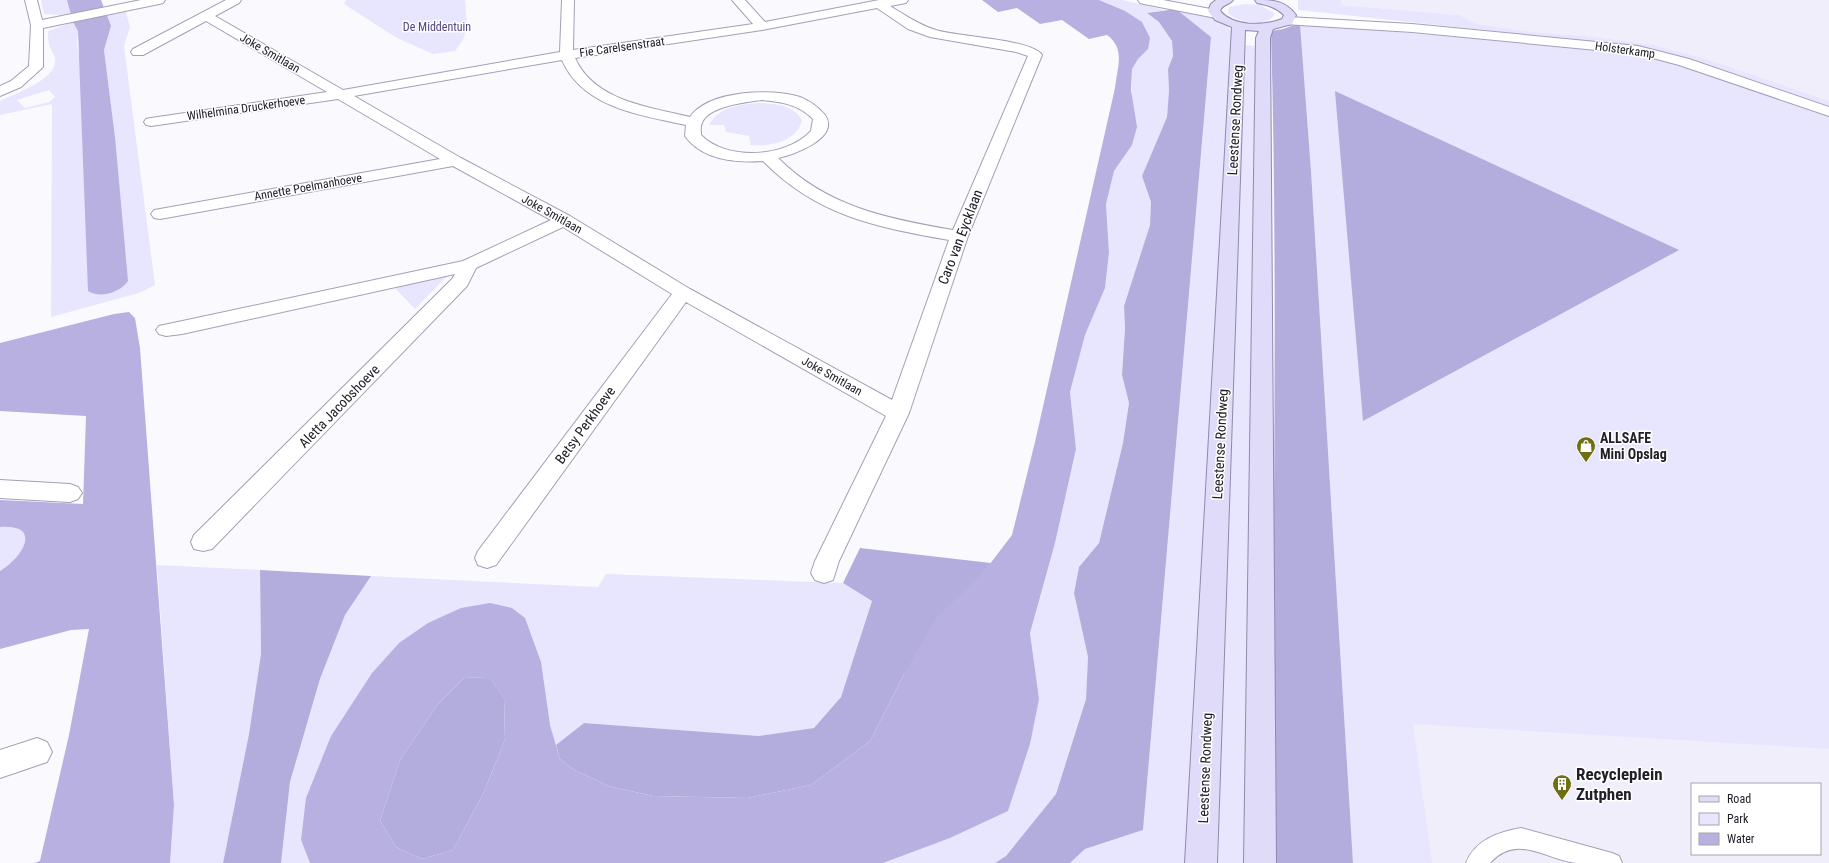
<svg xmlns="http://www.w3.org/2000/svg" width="1829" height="863" viewBox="0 0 1829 863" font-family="'Roboto Condensed',sans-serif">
<rect width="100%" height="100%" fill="#fafafe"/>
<g fill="#f0eefb" fill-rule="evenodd">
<path d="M 1341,0 L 1829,0 L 1829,101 L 1713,61 L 1654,45 L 1595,37 L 1532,32 L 1477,24 L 1459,15 L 1342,5 Z"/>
<path d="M 1375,672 L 1829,705 L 1829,863 L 1398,863 ZM 1692,784 L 1820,784 L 1820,854 L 1692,854 Z"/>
</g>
<g fill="#e8e5fe" fill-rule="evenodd">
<path d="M 41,0 L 67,0 L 71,13 L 60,15 L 44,14 Z"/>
<path d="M 346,0 L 465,0 L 467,28 L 463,40 L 455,51 L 433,54 L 397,38 L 344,4 Z"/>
<path d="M 1099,0 L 1122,0 L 1165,10 L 1147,13 L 1159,22 L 1172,41 L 1173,56 L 1168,69 L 1169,91 L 1167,117 L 1142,176 L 1151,202 L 1150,225 L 1124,306 L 1125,328 L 1122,375 L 1129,403 L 1123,443 L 1099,543 L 1079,567 L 1074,593 L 1088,657 L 1086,699 L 1056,794 L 1006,856 L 995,863 L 883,863 L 950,838 L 1008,811 L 1039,699 L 1030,633 L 1055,543 L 1076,449 L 1070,392 L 1085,335 L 1105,288 L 1109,253 L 1106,204 L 1114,171 L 1132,145 L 1132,69 L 1138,59 L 1148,49 L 1104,2 Z"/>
<path d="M 1298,0 L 1341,0 L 1342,5 L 1459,15 L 1477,24 L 1532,32 L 1595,37 L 1654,45 L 1713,61 L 1829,101 L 1829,106 L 1709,65 L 1644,47 L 1298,10 Z"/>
<path d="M 1245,4 L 1260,5 L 1274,13 L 1274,15 C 1266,28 1236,22 1228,13 L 1229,7 Z"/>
<path d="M 1176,9 C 1196,13 1223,14 1234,35 L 1188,863 L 1070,863 L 1085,849 L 1143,830 L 1211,37 Z"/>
<path d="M 126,12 L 130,27 L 124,46 L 155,285 L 139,293 L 51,317 L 52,104 L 0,115 L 0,101 C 15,94 54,80 55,62 C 56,56 50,49 49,44 C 48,40 48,35 48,31 L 73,22 L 78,31 L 77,43 L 79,58 L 115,137 L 104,50 L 111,26 L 106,16 ZM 49,90 L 55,97 L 49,102 L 25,108 L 17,100 Z"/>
<path d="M 1300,24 L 1603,49 L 1644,56 L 1684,66 L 1829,116 L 1829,749 L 1413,724 L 1432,863 L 1353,863 L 1311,171 Z"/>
<path d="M 1245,45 L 1258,46 L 1250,863 L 1218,863 L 1227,522 Z"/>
<path d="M 761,103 C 777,104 793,105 802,120 C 798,141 770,147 751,145 L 749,136 L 726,132 L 724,125 L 709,125 C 719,106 742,104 761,103 Z"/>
<path d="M 451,272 L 415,309 L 394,287 Z"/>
<path d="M 0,527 C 43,524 23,557 0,571 Z"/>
<path d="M 157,565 L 260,570 L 261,654 L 249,734 L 223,863 L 170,863 L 174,805 Z"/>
<path d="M 606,574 L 843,583 L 872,601 L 841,697 L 814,728 L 759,736 L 584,723 L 556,745 L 550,725 L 399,643 L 372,673 L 331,736 L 301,840 L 310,863 L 281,863 L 290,782 L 320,679 L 345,615 L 371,576 L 598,587 Z"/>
</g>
<g fill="#b3addd">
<path d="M 1176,9 L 1211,37 L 1143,830 L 1085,849 L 1070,863 L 995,863 L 1006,856 L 1056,794 L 1086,699 L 1088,657 L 1074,593 L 1079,567 L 1099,543 L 1123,443 L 1129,403 L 1122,375 L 1125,328 L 1124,306 L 1150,225 L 1151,202 L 1142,176 L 1167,117 L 1169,91 L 1168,69 L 1173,56 L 1172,41 L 1159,22 L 1147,13 Z"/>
<path d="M 1297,24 L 1300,24 L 1311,171 L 1353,863 L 1274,863 C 1271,586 1279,308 1271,31 L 1283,29 Z"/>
<path d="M 1335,91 L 1679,250 L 1363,421 Z"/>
<path d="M 860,548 L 991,563 L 904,674 L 870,741 L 811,785 L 747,798 L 653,796 L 608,786 L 573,769 L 560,759 L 556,745 L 584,723 L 759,736 L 814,728 L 841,697 L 872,601 L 843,583 Z"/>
<path d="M 260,570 L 371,576 L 345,615 L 320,679 L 290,782 L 281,863 L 223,863 L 249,734 L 261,654 Z"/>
<path d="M 489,677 L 504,698 L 505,739 L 484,792 L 453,850 L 422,859 L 396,847 L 380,821 L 400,760 L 438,704 L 464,678 Z"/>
</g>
<g fill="#b7b0e1" fill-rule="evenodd">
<path d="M 67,0 L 101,0 L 111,26 L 104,50 L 115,137 L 128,281 C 121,292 100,299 88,291 L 78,31 L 73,22 Z"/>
<path d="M 982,0 L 1099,0 L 1125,11 L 1142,22 L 1150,38 L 1148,49 L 1138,59 L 1132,69 L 1131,90 L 1137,127 L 1132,145 L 1114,171 L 1106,204 L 1109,253 L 1105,288 L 1085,335 L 1070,392 L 1076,449 L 1055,543 L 1030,633 L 1039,699 L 1030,744 L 1008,811 L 950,838 L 883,863 L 310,863 L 301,840 L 306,798 L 331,736 L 372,673 L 399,643 L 428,623 L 461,608 L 490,603 L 512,608 L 525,618 L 541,662 L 550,725 L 560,759 L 573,769 L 608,786 L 653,796 L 747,798 L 811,785 L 870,741 L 904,674 L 937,617 L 983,573 L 1012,535 L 1035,442 L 1115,88 C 1117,68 1126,49 1107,35 L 1089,39 L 1062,20 L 1040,24 L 1017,8 L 998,12 ZM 489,677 L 504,698 L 505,739 L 484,792 L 453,850 L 422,859 L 396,847 L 380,821 L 400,760 L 438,704 L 464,678 Z"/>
<path d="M 129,312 L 135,318 L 140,348 L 174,805 L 170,863 L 34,863 L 40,861 L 69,735 L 89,629 L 71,630 L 0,649 L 0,571 C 23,557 43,524 0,527 L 0,500 L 83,504 L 86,416 L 0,411 L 0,343 L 114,314 Z"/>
</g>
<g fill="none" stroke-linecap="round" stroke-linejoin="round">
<g stroke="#a2a0b6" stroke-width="2">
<path id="service" d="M 1521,828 L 1612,853 L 1619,856 L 1622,863 C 1607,863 1591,863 1576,863 C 1544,859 1517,833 1490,863 L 1466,863 C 1475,840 1498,832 1521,828 Z"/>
</g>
<g stroke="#a2a0b6" stroke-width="2">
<g id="minor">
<path d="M 25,0 L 37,0 L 42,20 L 141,0 L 165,0 L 163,3 L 159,4 L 43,28 L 43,67 L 21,87 L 0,96 L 0,86 L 11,81 L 29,66 L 31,25 Z"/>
<path d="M 226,0 L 241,0 L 239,3 L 215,16 L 343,90 L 560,52 L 562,0 L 574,0 L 573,50 L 753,24 L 732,0 L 745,0 L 765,22 L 879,0 L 908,0 L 906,3 L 890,6 C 905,15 919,25 936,30 C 957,37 1031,39 1042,55 L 968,236 L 909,413 L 839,561 L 833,580 L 824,583 L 815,580 L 811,573 L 815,561 L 886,416 L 686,302 L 496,565 L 487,568 L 478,565 L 475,558 L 478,551 L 672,294 L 563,227 L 476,268 L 467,286 L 212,549 L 203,551 L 194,549 L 191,542 L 194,535 L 452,279 L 455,274 L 182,334 L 166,336 L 159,334 L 156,330 L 159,326 L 463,261 L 551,220 L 453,166 L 160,219 L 154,218 L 151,214 L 154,210 L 160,209 L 440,159 L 338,99 L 151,126 L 146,125 L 144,122 L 146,119 L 151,118 L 327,92 L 206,21 L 143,55 L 133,55 L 131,52 L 133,49 ZM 877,8 L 908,29 L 930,37 L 1016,52 L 1028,56 L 953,230 C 888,219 827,207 778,158 C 793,155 841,138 825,115 C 818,107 810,101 800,97 C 773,88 708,90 690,117 C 649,107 594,101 575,58 L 762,30 ZM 562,60 C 583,108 641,115 686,125 L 685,136 C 702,160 736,163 763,161 C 817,216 876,227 949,240 L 892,400 L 690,289 L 570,216 L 461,158 L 354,96 ZM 762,100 C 782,102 798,104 813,119 L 811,131 C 786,158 726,161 701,135 C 701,131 700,126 702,123 C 708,106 747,102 762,100 Z"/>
<path d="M 1138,0 L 1163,0 L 1216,10 L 1220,11 L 1222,14 L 1220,17 L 1216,18 L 1144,4 L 1140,3 Z"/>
<path d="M 1288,17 L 1412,24 L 1638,46 L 1689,59 L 1829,107 L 1829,116 L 1679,65 L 1638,54 L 1412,32 L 1284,24 L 1282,21 L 1284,18 Z"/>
<path d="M 0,480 L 70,484 L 78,487 L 82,493 L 78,499 L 70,502 L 0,498 Z"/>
<path d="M 37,738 L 47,742 L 52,752 L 47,762 L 0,778 L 0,750 Z"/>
</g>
</g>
<g stroke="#8f8aac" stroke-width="2">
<path id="primary" d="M 1216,0 L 1233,0 C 1230,5 1222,4 1220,11 C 1234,27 1264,26 1282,19 L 1284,15 C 1276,7 1267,5 1257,3 L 1255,0 C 1272,0 1285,0 1296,15 L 1292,24 L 1273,29 L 1270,38 L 1276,863 L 1244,863 L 1256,38 L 1259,31 L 1245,30 L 1217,863 L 1185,863 L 1232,27 L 1215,20 L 1208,11 L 1211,4 Z"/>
</g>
<use href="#service" fill="#fff" fill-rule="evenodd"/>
<use href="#minor" fill="#fff" fill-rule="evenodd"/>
<use href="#primary" fill="#dfdbf8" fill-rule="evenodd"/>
</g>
<defs>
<g id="shop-pin" transform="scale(1)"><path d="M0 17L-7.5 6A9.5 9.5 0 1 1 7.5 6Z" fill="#6d6f12" stroke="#fff"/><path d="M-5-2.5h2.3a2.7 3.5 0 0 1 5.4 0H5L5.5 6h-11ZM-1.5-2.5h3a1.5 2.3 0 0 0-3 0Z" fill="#fff"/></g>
<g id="building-pin" transform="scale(1)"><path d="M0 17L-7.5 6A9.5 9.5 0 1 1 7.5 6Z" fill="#6d6f12" stroke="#fff"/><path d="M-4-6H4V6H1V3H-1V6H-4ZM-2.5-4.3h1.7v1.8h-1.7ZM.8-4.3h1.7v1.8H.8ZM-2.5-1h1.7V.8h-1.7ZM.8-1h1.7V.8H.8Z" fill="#fff"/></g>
</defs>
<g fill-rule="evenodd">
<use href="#shop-pin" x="1586" y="446"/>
<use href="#building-pin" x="1562" y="784"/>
</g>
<g text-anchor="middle" stroke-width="3" stroke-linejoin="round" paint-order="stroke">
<g font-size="12" fill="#4f4380" stroke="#fff">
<text x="437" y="31">De Middentuin</text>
</g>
<g font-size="12" fill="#212028" stroke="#fff">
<text transform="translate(622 47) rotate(-8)" y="4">Fie Carelsenstraat</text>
<text transform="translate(1625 50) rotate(8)" y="4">Holsterkamp</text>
<text transform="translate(270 53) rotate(30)" y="4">Joke Smitlaan</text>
<text transform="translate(246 108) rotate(-8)" y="4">Wilhelmina Druckerhoeve</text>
<text transform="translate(308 187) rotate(-10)" y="4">Annette Poelmanhoeve</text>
<text transform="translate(552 214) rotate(29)" y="4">Joke Smitlaan</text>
<text transform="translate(832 376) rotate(29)" y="4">Joke Smitlaan</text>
</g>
<g font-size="14" fill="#212028" stroke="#fff">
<text transform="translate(1235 120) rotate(-87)" y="5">Leestense Rondweg</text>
<text transform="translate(960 237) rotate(-69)" y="5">Caro van Eycklaan</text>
<text transform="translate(339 406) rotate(-46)" y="5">Aletta Jacobshoeve</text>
<text transform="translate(585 425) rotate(-54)" y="5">Betsy Perkhoeve</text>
<text transform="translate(1220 444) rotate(-87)" y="5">Leestense Rondweg</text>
<text transform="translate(1205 768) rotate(-88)" y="5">Leestense Rondweg</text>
</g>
<g font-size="14" font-weight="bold" fill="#212028" stroke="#fff" text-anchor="start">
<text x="1600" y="443">ALLSAFE<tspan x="1600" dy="16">Mini Opslag</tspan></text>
</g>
<g font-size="17" font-weight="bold" fill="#212028" stroke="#fff" text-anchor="start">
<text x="1576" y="780">Recycleplein<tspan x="1576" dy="20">Zutphen</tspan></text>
</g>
</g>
<rect x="1691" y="783" width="130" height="72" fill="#ffffff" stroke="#a6a6a9"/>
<rect x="1699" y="796" width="20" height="6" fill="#dfdbf8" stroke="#a6a6a9"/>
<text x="1727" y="803" font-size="12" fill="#212028">Road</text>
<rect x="1699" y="813" width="20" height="12" fill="#e8e5fe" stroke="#a6a6a9"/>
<text x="1727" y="823" font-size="12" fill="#212028">Park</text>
<rect x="1699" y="833" width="20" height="12" fill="#b7b0e1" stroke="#a6a6a9"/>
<text x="1727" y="843" font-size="12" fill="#212028">Water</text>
</svg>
